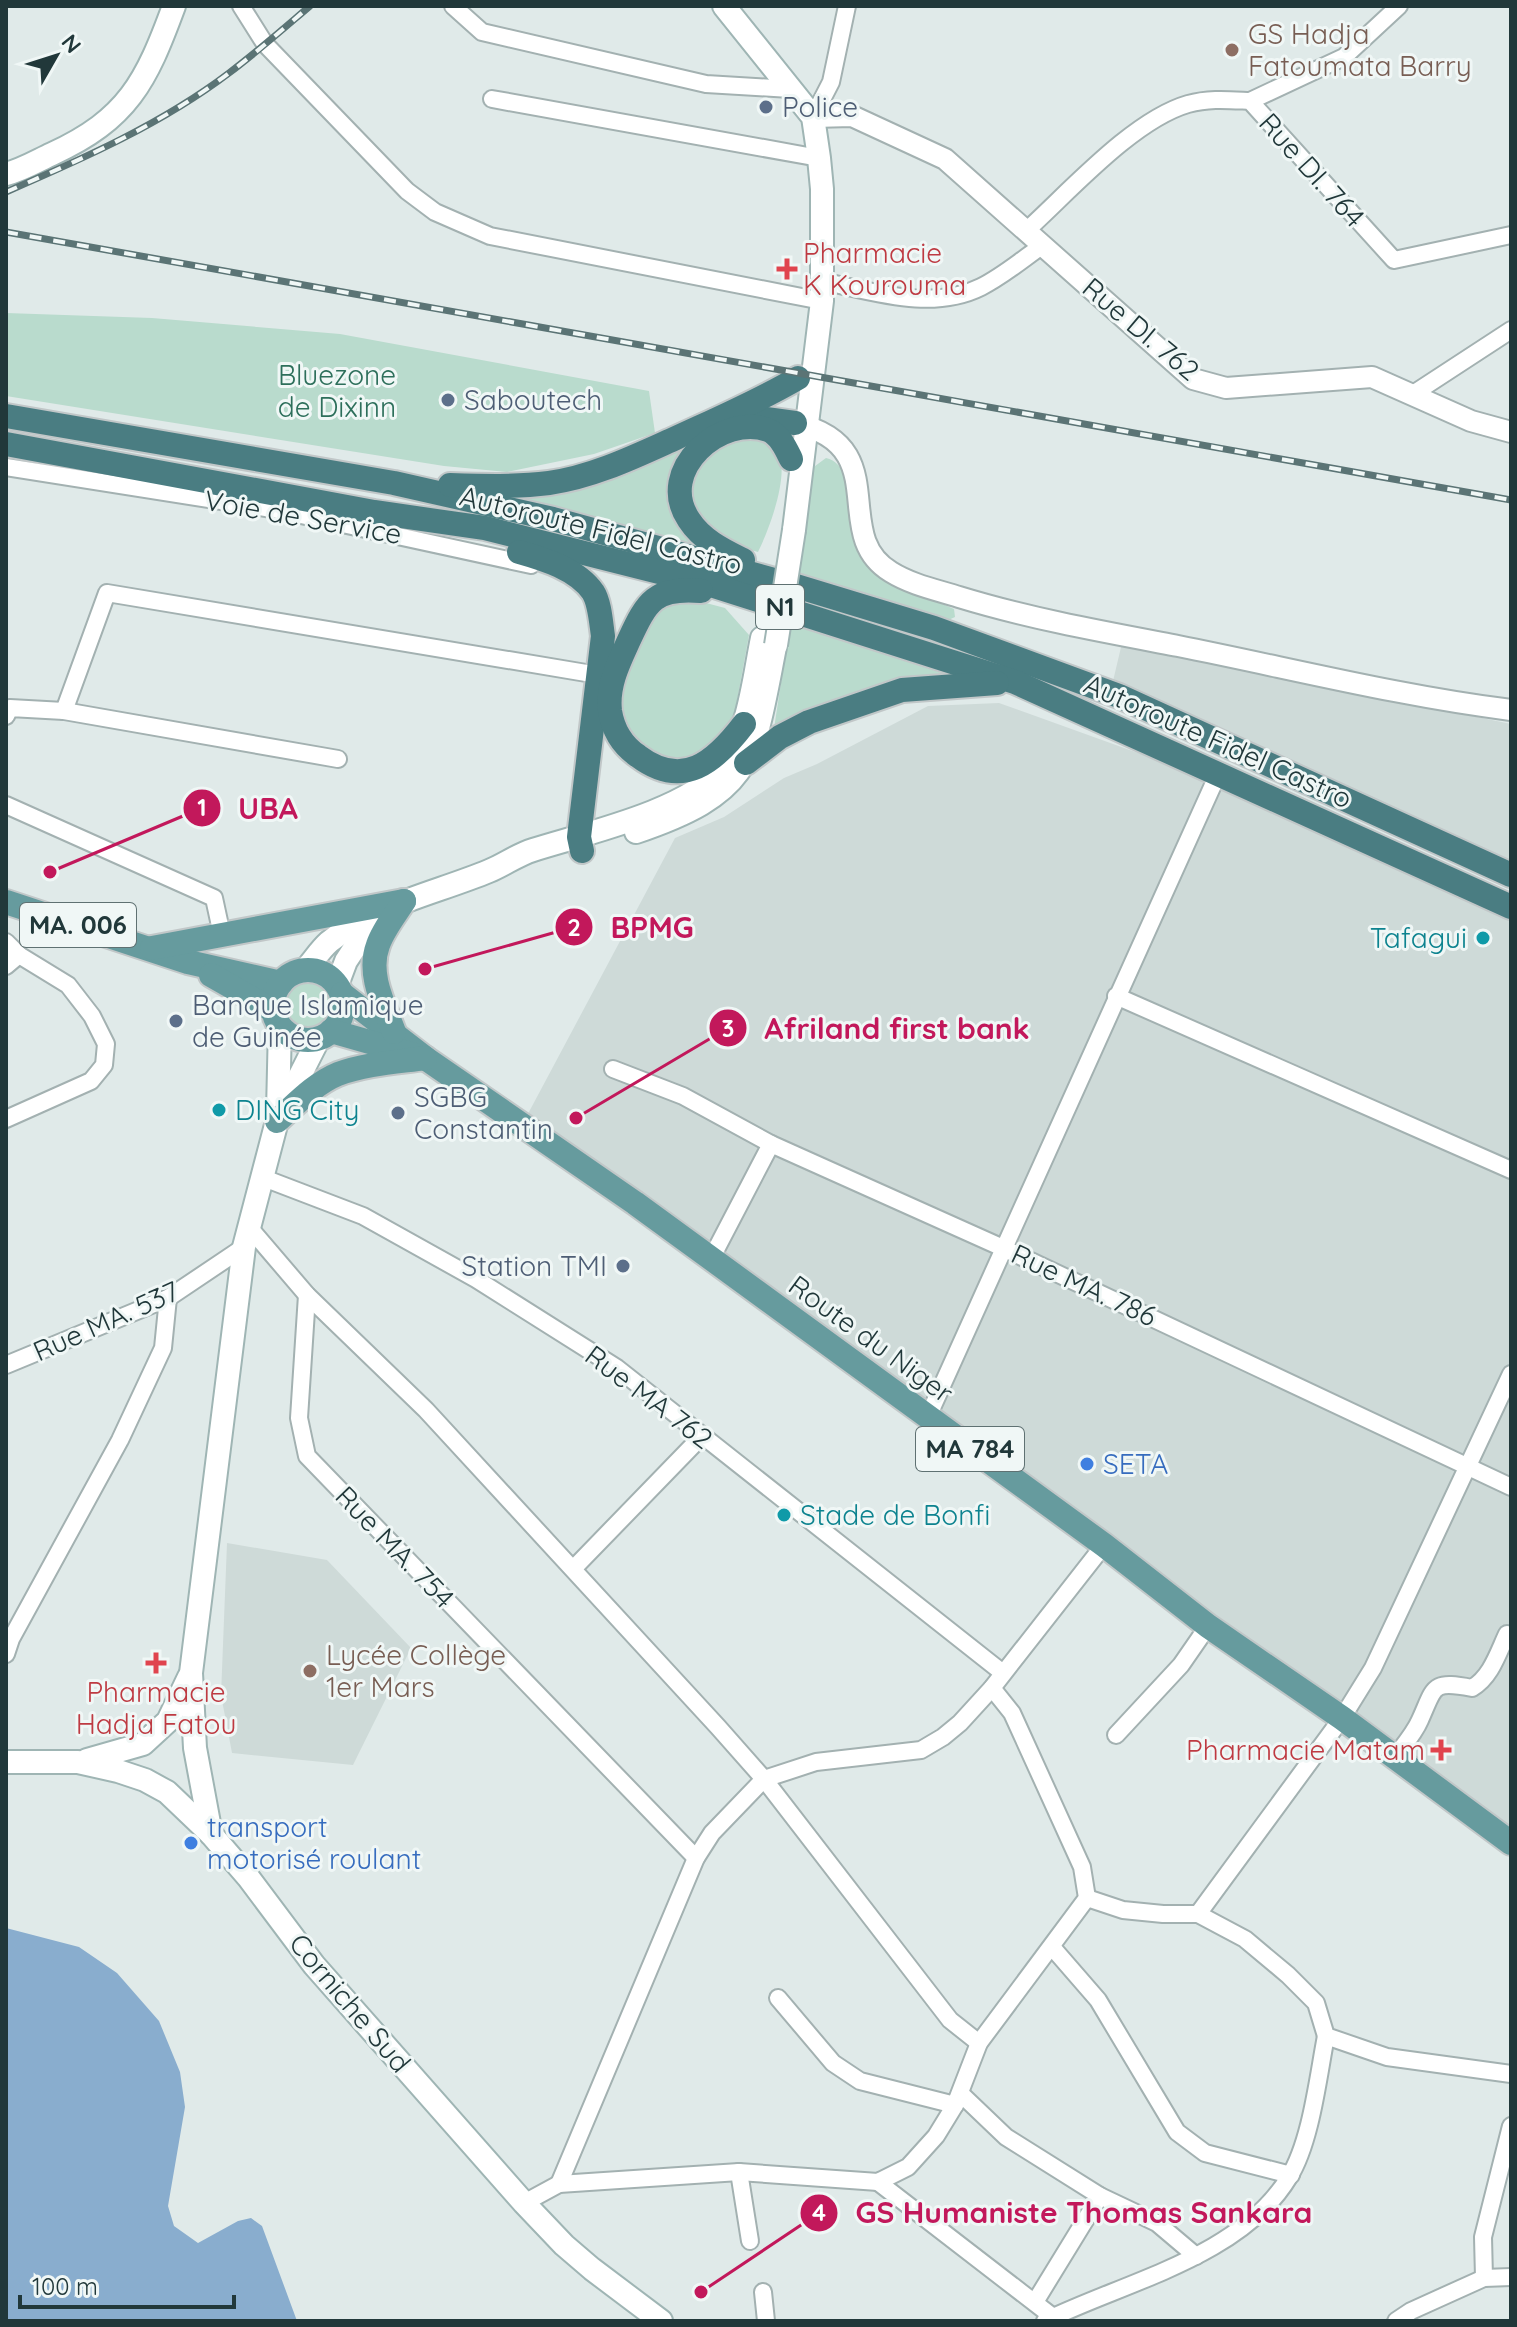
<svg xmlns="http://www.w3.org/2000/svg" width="1517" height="2327" viewBox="0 0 1517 2327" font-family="Quicksand,sans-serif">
<rect width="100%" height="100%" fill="#e0eae9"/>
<g fill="#cedad8">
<path d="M 1122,643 L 1511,724 L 1511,865 L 1113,681 Z"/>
<path d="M 999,703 L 1188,771 L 1511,913 L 1511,1843 L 522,1125 L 675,838 L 724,817 L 784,778 L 817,764 L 928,706 Z"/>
<path d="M 227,1543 L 327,1560 L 411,1648 L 353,1765 L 232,1753 L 221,1695 Z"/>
</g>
<g fill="#b9dbcd">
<path d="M 6,313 L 152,318 L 340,334 L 649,391 L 655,433 L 594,454 L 507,472 L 444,466 L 6,396 Z"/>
<path d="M 710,435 L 673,487 L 733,564 L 495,494 Z"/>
<path d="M 751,438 C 757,440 766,440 770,443 C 798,458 768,532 758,552 L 730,544 L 698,523 L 688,481 C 709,454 717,445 751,438 Z"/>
<path d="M 826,458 C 857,465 849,522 859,546 C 876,586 918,593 954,609 L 955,617 L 944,622 L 798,575 L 811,469 Z"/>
<path d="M 687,598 L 725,608 L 749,635 L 731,734 L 720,749 L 668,765 L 624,732 L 619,695 L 647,620 L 668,602 Z"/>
<path d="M 790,624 L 964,680 L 773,735 Z"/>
<circle cx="309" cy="1005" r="31"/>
</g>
<path fill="#89adce" d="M 6,1928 L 79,1947 L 117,1973 L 159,2021 L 180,2072 L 185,2107 L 168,2206 L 174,2226 L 198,2243 L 238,2221 L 251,2218 L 262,2226 L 297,2321 L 6,2321 Z"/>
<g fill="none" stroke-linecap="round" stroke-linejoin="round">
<g stroke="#a3b1b1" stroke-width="20">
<g id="minor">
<path d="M 241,6 L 265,44 L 407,191 L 435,212 L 490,236 L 822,301"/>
<path d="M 453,6 L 482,32 L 706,84 L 790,89"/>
<path d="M 492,99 L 819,158"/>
<path d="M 1250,101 L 1344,57 L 1399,6"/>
<path d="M 813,117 L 831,82 L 847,6"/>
<path d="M 1027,230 C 1070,191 1133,120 1188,104 C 1209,98 1229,100 1250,101 L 1394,260 L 1511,235"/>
<path d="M 821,281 C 872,291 931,312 981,287 C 1003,276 1023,259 1043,245"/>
<path d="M 1413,394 L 1511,330"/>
<path d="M 6,467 L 278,510 L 531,565"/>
<path d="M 64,711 L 107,593 L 598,675"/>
<path d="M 6,716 L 10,708 L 64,711 L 338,759"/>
<path d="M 6,805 L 214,898 L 222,935"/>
<path d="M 6,942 L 19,955 L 6,966"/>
<path d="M 1116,996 L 1511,1170"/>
<path d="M 613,1069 L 683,1096 L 771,1144"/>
<path d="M 6,1119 L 91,1081 L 104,1065 L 106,1044 L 92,1016 L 68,985 L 19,955"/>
<path d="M 261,1177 L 363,1216 L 476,1279 L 617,1368 L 1003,1673"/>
<path d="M 248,1226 L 307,1295 L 426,1410 L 718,1727 L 764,1779 L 950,2020 L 979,2043"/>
<path d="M 711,1259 L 771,1144 L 1003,1248 L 1511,1487"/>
<path d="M 307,1295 L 299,1418 L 307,1456 L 696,1858"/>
<path d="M 6,1365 L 168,1298 L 244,1247"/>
<path d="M 927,1419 L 1218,774"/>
<path d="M 573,1569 L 702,1436"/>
<path d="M 6,1654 L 11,1639 L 120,1440 L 163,1348 L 168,1298"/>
<path d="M 1116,1735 L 1181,1665 L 1208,1626"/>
<path d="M 1394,1758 C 1403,1746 1414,1734 1420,1720 C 1435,1687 1431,1680 1472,1688 C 1491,1677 1498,1653 1507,1634"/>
<path d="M 1087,1898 L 1123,1910 L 1163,1914 L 1198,1914 L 1245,1939 L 1288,1975 L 1316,2003 L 1326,2036 L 1387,2057 L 1511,2074"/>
<path d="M 1198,1914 L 1342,1718 L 1373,1668 L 1511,1374"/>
<path d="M 1052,1947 L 1098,2000 L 1177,2132 L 1205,2153 L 1291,2175"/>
<path d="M 778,1998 L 833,2063 L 860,2081 L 955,2105"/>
<path d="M 961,2094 L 1006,2137 L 1100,2196 L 1157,2223 L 1196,2256"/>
<path d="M 739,2172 L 750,2241"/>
<path d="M 878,2182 L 1053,2317"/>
<path d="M 559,2184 L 696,1858 L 712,1833 L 764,1779 L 816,1762 L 921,1750 L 943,1737 L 960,1723 L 992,1688 L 1104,1545"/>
<path d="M 524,2203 L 559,2184 L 739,2172 L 878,2182 L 908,2167 L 936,2136 L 955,2105 L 979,2043 L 1087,1898 L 1082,1867 L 1012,1713 L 992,1688"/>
<path d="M 1484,2278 L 1483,2237 L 1511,2126"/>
<path d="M 763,2292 L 766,2321"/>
<path d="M 1035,2302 L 1100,2196"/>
<path d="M 1045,2321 C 1124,2282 1241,2257 1289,2177 C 1311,2142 1318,2077 1326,2036"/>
<path d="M 1396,2321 L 1411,2311 L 1484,2278 L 1511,2277"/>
</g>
</g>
<g stroke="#a3b1b1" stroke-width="24">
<g id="tertiary">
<path d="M 813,117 L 852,116 L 945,159 L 1193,379 L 1226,388 L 1372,377 L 1471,421 L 1511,432"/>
<path d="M 795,423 C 897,447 828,534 891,572 C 912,585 937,590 959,597 C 1031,619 1104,632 1178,646 C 1289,668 1399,696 1511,710"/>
</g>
</g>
<g stroke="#9fb5b4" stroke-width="26">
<g id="secondary">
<path d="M 724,6 L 813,117 L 819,158 L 822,189 L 822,301 L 794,530"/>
<path d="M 6,174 C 22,170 37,161 52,154 C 128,119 146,82 174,6"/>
<path d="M 636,832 C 754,792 753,760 775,647"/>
<path d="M 305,970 C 313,961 320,950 329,942 C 375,905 436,893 489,871 C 504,865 517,855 533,850 C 583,834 687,811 720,770 C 749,734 753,682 762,638"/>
<path d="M 337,985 L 346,961 L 373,920"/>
<path d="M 278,1111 L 280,1025"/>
<path d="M 87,1760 L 143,1744 L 168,1721 L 189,1677"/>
<path d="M 6,1762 L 78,1762 L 118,1771 L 145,1780 L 167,1792 L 211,1834 L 248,1877 L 314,1965 L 524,2203 L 564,2245 L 592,2269 L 661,2321"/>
<path d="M 211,1834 L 195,1748 L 191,1673 L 244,1247 L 277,1121 L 319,1038"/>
</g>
</g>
<g stroke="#c1c7c8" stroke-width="28">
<g id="primary">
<path d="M 6,902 L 188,962 L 281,983"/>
<path d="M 152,948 L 404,901"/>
<circle cx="308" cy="1005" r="35"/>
<path d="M 211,975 L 274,1011"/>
<path d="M 342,994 L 425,1058 L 635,1203 L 1104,1545 L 1208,1626 L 1342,1718 L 1511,1843"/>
<path d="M 331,1031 L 415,1055"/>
<path d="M 394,1032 C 384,1005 367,974 378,945 C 383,930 395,915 404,901"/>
<path d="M 277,1121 C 296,1104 314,1084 338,1074 C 365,1064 396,1062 425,1058"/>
</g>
</g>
<g stroke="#c1c7c8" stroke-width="28">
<g id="trunk">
<path d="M 6,416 L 394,483 L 553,519 L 796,586 L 934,628 L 1119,696 L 1511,875"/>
<path d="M 753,417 L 795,423"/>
<path d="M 6,444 L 374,512 L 485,528 L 711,585 L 1015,682 L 1511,907"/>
<path d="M 450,485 C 483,486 516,487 549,483 C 593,477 636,456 676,438 C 717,419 759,401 798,378"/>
<path d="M 519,552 C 544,559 577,569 593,592 C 600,603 601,623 603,636 L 579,837 L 582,851"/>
<path d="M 743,560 C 723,550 702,540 689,520 C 655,470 722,413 768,430 C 780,435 786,449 791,459"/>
<path d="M 701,591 C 655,587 647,601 629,640 C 619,662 607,685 610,711 C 613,730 622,745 638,756 C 683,790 715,762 744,724"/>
<path d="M 746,763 L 780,737 L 809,722 L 902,690 L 997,683"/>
</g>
</g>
<use href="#minor" stroke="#fff" stroke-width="16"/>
<use href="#tertiary" stroke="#fff" stroke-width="20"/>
<use href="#secondary" stroke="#fff" stroke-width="22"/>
<use href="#primary" stroke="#669b9e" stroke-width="24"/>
<use href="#trunk" stroke="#4a7d82" stroke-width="24"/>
<g stroke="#5b7475" stroke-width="7">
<g id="rail">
<path d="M 6,192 C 82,159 162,124 229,73 C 257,52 283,29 310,6"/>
<path d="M 6,232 L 1511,500"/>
</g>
</g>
<use href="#rail" stroke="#f0f7f6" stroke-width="4" stroke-dasharray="12" stroke-linecap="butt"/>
<g stroke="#9fb5b4" stroke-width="26" stroke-linecap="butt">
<path id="secondary-bridge" d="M 776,645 L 794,530"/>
</g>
<use href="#secondary-bridge" stroke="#fff" stroke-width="22"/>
</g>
<g fill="#8d6e63" stroke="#f0f7f6" stroke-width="3">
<circle cx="1232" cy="50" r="8"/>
<circle cx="310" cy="1671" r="8"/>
</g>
<g fill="#5c6f8a" stroke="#f0f7f6" stroke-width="3">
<circle cx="766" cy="107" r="8"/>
<circle cx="448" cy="400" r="8"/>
<circle cx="176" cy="1021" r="8"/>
<circle cx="398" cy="1113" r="8"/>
<circle cx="623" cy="1266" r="8"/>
</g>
<g fill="#e0444e" stroke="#f0f7f6" stroke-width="3">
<path d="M783 257h8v8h8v8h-8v8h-8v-8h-8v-8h8z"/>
<path d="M152 1651h8v8h8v8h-8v8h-8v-8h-8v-8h8z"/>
<path d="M1437 1738h8v8h8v8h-8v8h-8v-8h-8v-8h8z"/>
</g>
<g fill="#0f9aa8" stroke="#f0f7f6" stroke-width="3">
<circle cx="1483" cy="938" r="8"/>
<circle cx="219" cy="1110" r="8"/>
<circle cx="784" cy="1515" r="8"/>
</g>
<g fill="#3f7fe0" stroke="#f0f7f6" stroke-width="3">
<circle cx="1087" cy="1464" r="8"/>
<circle cx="191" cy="1843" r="8"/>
</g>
<g text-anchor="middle" stroke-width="6" stroke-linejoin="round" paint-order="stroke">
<g fill="#f0f7f6" stroke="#5f7172" stroke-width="2">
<rect x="756" y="585" width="48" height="44" rx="6"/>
<rect x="20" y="903" width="116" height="44" rx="6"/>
<rect x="916" y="1427" width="108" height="44" rx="6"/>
</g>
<g font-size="26" font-weight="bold" fill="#21383a">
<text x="780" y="616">N1</text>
<text x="78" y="934">MA. 006</text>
<text x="970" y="1458">MA 784</text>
</g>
<g font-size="28" fill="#785e54" stroke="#f0f7f6" text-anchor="start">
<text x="1248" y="44">GS Hadja<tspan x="1248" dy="32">Fatoumata Barry</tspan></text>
<text x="326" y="1665">Lycée Collège<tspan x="326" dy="32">1er Mars</tspan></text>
</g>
<g font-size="28" fill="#4e5e75" stroke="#f0f7f6" text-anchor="start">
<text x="782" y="117">Police</text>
<text x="464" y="410">Saboutech</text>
<text x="192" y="1015">Banque Islamique<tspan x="192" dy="32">de Guinée</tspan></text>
<text x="414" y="1107">SGBG<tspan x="414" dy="32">Constantin</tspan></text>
<text x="607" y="1276" text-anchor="end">Station TMI</text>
</g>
<g font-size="28" fill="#21383a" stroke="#f0f7f6">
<text transform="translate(1312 170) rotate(48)" y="10">Rue DI. 764</text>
<text transform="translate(1141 329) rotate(40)" y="10">Rue DI. 762</text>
<text transform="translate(303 517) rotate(10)" y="10">Voie de Service</text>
<text transform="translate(601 530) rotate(14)" y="10">Autoroute Fidel Castro</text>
<text transform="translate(1218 741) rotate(24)" y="10">Autoroute Fidel Castro</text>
<text transform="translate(1084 1285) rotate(25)" y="10">Rue MA. 786</text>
<text transform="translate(106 1321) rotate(-24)" y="10">Rue MA. 537</text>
<text transform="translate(871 1339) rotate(36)" y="10">Route du Niger</text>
<text transform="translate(649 1397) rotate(37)" y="10">Rue MA 762</text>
<text transform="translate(395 1547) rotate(46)" y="10">Rue MA. 754</text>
<text transform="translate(350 2003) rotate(50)" y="10">Corniche Sud</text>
</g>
<g font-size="28" fill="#be3a42" stroke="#f0f7f6" text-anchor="start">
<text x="803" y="263">Pharmacie<tspan x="803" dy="32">K Kourouma</tspan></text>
<text x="156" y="1702" text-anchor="middle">Pharmacie<tspan x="156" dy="32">Hadja Fatou</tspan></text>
<text x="1425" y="1760" text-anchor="end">Pharmacie Matam</text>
</g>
<g font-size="28" fill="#2d6f5b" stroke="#f0f7f6">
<text x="337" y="385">Bluezone<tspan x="337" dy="32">de Dixinn</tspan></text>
</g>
<g font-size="28" fill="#0d838f" stroke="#f0f7f6" text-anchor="start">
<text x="1467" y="948" text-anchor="end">Tafagui</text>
<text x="235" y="1120">DING City</text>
<text x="800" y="1525">Stade de Bonfi</text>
</g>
<g font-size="28" fill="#366cbe" stroke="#f0f7f6" text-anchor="start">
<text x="1103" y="1474">SETA</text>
<text x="207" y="1837">transport<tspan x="207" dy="32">motorisé roulant</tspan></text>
</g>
</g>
<path fill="none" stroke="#c2185b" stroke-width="3" d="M50 872L202 808M425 969L574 927M576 1118L728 1028M701 2292L819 2213"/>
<g fill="#c2185b" stroke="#f0f7f6" stroke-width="3">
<circle cx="50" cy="872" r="8"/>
<circle cx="425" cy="969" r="8"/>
<circle cx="576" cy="1118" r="8"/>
<circle cx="701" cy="2292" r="8"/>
<circle cx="202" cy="808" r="20"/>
<circle cx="574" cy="927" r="20"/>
<circle cx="728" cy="1028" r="20"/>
<circle cx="819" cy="2213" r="20"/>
</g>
<g font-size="24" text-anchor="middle" font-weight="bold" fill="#fff">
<text x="202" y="816">1</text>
<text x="574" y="936">2</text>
<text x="728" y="1037">3</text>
<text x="819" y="2221">4</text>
</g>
<g font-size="30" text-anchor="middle" font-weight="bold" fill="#c2185b" stroke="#f0f7f6" stroke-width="6" stroke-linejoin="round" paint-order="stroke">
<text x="268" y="819">UBA</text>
<text x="652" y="938">BPMG</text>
<text x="897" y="1039">Afriland first bank</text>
<text x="1084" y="2223">GS Humaniste Thomas Sankara</text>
</g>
<rect width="1517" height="2327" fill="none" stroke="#21383a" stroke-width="16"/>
<g transform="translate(56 56) rotate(51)" stroke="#f0f7f6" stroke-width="6" paint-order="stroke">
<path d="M0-6L14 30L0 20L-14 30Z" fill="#21383a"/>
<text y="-12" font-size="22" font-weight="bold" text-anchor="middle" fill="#21383a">N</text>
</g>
<path d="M20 2295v12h214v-12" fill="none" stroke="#21383a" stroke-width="4"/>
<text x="32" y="2295" font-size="24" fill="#21383a" stroke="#f0f7f6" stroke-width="6" paint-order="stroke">100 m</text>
</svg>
